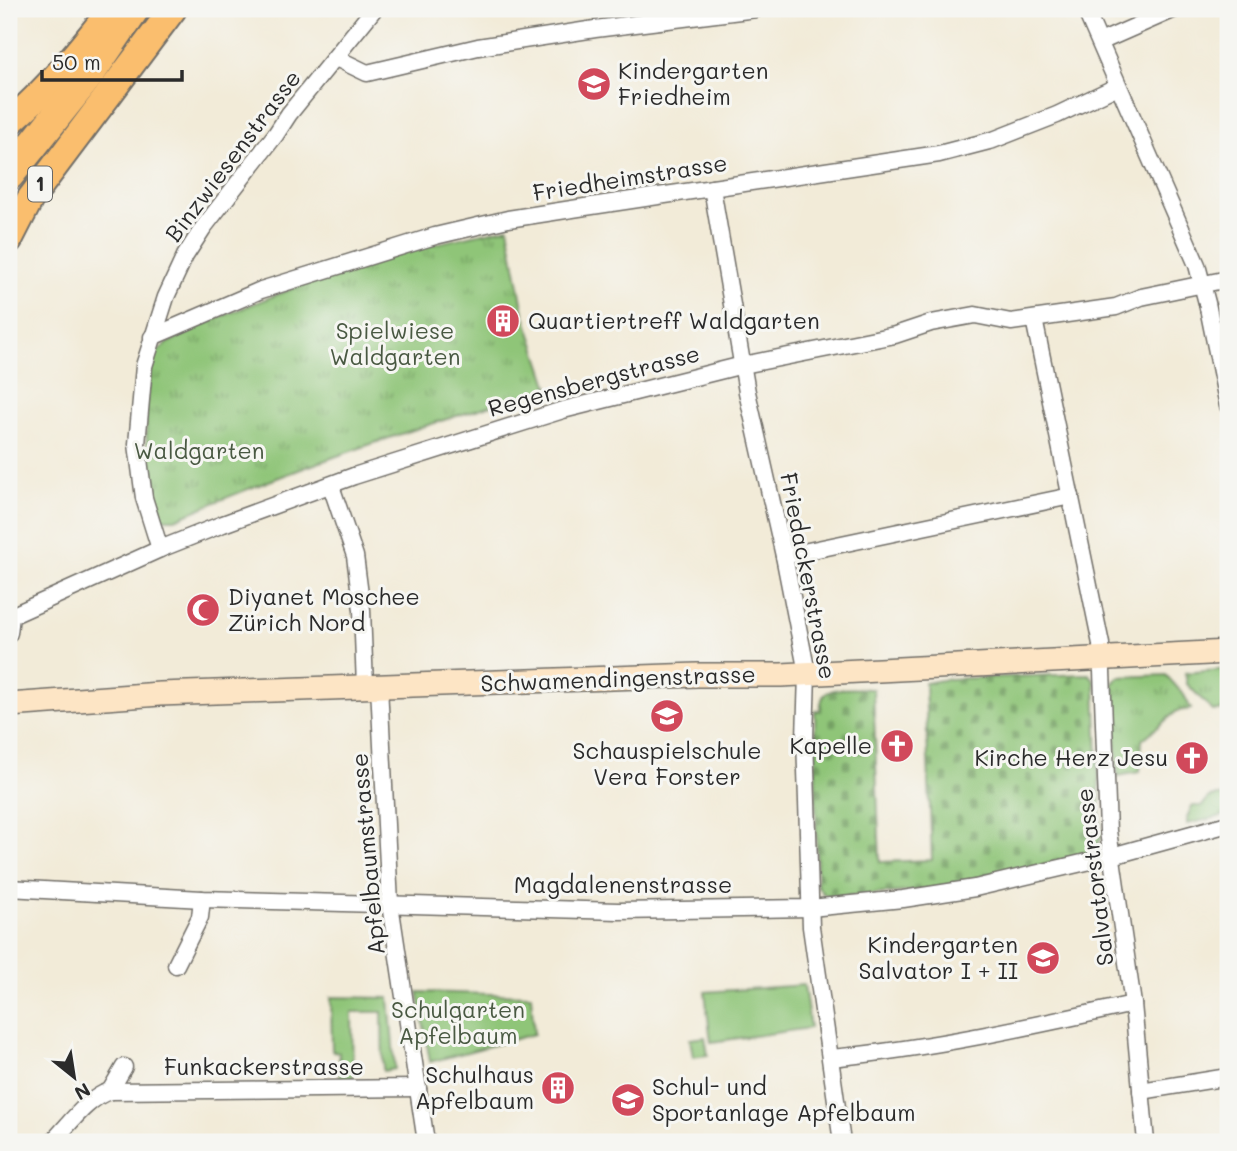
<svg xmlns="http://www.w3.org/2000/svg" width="1237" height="1151" viewBox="0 0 1237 1151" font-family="Mali,sans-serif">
<defs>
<pattern id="cemetery-stones" width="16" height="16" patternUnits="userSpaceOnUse" patternTransform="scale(1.75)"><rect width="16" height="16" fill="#8fc578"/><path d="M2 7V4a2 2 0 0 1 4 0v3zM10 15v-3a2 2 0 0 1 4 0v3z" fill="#75a063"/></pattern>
<pattern id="park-tufts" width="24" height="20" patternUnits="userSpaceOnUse" patternTransform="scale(1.75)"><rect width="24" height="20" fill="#8fc578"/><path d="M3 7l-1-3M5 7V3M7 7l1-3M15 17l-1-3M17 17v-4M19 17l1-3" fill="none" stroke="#75a063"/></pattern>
</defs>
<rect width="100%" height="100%" fill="#f6f6f2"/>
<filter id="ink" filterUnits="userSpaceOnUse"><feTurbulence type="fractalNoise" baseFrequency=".0143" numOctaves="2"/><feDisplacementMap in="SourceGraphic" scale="14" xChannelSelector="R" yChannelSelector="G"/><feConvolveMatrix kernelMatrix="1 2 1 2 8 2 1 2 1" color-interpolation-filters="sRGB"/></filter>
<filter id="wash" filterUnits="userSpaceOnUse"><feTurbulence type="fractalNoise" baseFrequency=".00686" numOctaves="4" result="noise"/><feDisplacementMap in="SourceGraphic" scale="28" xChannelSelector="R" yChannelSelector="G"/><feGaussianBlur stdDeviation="1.57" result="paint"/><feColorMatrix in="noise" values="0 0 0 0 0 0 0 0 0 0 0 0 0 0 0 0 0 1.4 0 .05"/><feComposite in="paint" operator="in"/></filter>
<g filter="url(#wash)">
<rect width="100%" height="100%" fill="#f2ebd8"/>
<path fill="url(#cemetery-stones)" stroke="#5d7852" stroke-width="2" d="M 1089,674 L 1093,678 L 1095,683 L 1101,837 C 1096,850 1088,853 1075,857 L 977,882 L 932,890 L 831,897 L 823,894 L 817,885 L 815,711 L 820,710 C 821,705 821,698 825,694 C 836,686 860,689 873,689 L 880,862 L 932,860 L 925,683 L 947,679 Z"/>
<g fill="url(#park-tufts)" stroke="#5d7852" stroke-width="2">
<path d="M 508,227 L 524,313 L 549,388 C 421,425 297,467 175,519 L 161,519 L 154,510 C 148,467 143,427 149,384 C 150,376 149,365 152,358 C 164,330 362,263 399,253 C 435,243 472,236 508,227 Z"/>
<path d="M 1228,669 L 1228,710 L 1213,711 L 1187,684 L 1185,673 Z"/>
<path d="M 1166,675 L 1184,695 L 1191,709 L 1177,711 L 1142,740 L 1140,772 L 1118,776 L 1113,683 L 1118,677 Z"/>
<path d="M 1228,795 L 1228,815 L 1187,824 L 1187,817 L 1192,806 L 1202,806 L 1209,797 Z"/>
</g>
<g fill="#8fc578" stroke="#5d7852" stroke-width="2">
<path d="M 804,985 L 810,1028 L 711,1042 L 705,992 Z"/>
<path d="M 418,992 L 531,995 L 534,1034 L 430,1062 Z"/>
<path d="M 331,997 L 389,998 L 395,1069 L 383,1071 L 382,1012 L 352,1012 L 353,1083 L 340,1083 L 339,1052 L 332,1051 Z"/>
<path d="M 705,1037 L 708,1055 L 693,1057 L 690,1039 Z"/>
</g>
</g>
<g filter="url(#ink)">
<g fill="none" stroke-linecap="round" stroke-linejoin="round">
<path stroke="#cac5b5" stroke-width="30" stroke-dasharray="30 15" stroke-linecap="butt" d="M 9,145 L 45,99"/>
<g stroke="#716e68" stroke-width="19">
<g id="street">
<path d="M 1085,9 L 1197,265 L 1207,303 L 1228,406"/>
<path d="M 1100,42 L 1175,9"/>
<path d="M 336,58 L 367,73 L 478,47 L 595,29 L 756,9"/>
<path d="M 712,188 L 747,392 L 784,556 L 807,673 L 805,738 L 811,927 L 842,1142"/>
<path d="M 1034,319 L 1101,644 L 1108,831 L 1133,1004 L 1146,1142"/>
<path d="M 152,337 L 261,290 L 435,236 L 508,219 L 585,207 L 939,154 L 993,140 L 1057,115 L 1118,86"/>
<path d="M 331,486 L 355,556 L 362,610 L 365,686"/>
<path d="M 160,549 L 144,498 L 137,444 L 144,366 L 166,297 L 185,256 L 203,228 L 276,134 L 289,114 L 374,9"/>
<path d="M 784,556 L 1071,496"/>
<path d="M 9,633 L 11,616 L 160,549 L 223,524 L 354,476 L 563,410 L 743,365 L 895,335 L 931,323 L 975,315 L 1011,322 L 1116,307 L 1141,297 L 1228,279"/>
<path d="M 379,686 L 390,904 L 426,1142"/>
<path d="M 9,888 L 202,899 L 618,911 L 810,908 L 903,899 L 975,888 L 1112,856 L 1228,824"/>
<path d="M 176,965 L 200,917 L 202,899"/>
<path d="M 831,1058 C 933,1048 1033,1026 1133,1004"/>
<path d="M 110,1091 L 124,1067"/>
<path d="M 1141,1091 L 1228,1077"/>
<path d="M 52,1142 C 69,1125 87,1098 110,1091 L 418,1088"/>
</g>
</g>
<g stroke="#716e68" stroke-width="26">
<path id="secondary" d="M 9,705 L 160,694 L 697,675 L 781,675 L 1228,652"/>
</g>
<g stroke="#716e68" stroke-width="30">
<g id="primary">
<path d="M 9,123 C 48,89 80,50 112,9"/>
<path d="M 9,240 L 30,199 L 173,9"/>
</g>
</g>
<g stroke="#716e68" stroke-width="33">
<path id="highway" d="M 9,175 L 88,76 L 134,9"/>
</g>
<use href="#street" stroke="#fff" stroke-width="16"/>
<use href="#secondary" stroke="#fde5c5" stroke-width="23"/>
<use href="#primary" stroke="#fabe6e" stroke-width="26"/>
<use href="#highway" stroke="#fabe6e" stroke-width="30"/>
</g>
</g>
<defs>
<g id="school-disc" transform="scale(1.75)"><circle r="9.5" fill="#d1495b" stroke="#f6f6f2"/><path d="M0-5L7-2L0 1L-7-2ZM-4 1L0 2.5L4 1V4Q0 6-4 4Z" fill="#fff"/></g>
<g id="building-disc" transform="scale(1.75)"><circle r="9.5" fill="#d1495b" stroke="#f6f6f2"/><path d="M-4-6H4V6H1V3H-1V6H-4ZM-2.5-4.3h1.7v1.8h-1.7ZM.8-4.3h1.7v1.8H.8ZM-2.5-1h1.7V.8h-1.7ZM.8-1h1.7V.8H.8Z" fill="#fff"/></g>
<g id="mosque-disc" transform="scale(1.75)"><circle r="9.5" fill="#d1495b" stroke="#f6f6f2"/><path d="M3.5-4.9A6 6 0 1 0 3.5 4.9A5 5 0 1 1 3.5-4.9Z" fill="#fff"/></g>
<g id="church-disc" transform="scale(1.75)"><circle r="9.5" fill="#d1495b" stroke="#f6f6f2"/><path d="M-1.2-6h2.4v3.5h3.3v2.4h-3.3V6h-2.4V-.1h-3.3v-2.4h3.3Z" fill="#fff"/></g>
</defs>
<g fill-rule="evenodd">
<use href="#school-disc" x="594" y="84"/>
<use href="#building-disc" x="503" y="321"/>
<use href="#mosque-disc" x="203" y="610"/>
<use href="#school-disc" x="667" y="716"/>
<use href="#church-disc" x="897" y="746"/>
<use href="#church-disc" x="1192" y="758"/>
<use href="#school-disc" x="1043" y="958"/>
<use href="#building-disc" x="558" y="1088"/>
<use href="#school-disc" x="628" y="1100"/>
</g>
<g text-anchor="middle" stroke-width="6" stroke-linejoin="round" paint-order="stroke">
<rect fill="#f6f6f2" stroke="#686867" stroke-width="2" x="28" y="166.5" width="24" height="35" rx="5"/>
<g font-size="21" font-weight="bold" fill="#2b2b2b">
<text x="40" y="191">1</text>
</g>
<g font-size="23" fill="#2b2b2b" stroke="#f6f6f2" text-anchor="start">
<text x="618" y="79">Kindergarten<tspan x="618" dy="26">Friedheim</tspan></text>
<text x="528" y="329">Quartiertreff Waldgarten</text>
<text x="228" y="605">Diyanet Moschee<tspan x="228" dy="26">Zürich Nord</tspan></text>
<text x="872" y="754" text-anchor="end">Kapelle</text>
<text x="667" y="759" text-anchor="middle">Schauspielschule<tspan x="667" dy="26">Vera Forster</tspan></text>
<text x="1168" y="766" text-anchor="end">Kirche Herz Jesu</text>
<text x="1018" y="953" text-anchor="end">Kindergarten<tspan x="1018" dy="26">Salvator I + II</tspan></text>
<text x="534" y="1083" text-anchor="end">Schulhaus<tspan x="534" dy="26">Apfelbaum</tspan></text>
<text x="652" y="1095">Schul- und<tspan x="652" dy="26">Sportanlage Apfelbaum</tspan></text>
</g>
<g font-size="23" fill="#2b2b2b" stroke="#f6f6f2">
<text transform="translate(233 156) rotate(-53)" y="8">Binzwiesenstrasse</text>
<text transform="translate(630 178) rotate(-9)" y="8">Friedheimstrasse</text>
<text transform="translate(594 381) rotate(-15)" y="8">Regensbergstrasse</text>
<text transform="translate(808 576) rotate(79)" y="8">Friedackerstrasse</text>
<text transform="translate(618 679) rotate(-2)" y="8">Schwamendingenstrasse</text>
<text transform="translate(368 854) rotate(-95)" y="8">Apfelbaumstrasse</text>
<text transform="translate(1095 877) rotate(-97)" y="8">Salvatorstrasse</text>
<text x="623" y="893">Magdalenenstrasse</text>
<text x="264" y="1075">Funkackerstrasse</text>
</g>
<g font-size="23" fill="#495942" stroke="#f6f6f2">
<text x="395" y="339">Spielwiese<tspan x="395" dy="26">Waldgarten</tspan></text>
<text x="199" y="459">Waldgarten</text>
<text x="458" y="1018">Schulgarten<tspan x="458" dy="26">Apfelbaum</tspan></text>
</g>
</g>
<rect width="1237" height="1151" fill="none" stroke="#f6f6f2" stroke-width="35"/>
<g transform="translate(74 1077) rotate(150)" stroke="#f6f6f2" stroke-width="5" paint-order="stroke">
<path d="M0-5L12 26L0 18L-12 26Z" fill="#2b2b2b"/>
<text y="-10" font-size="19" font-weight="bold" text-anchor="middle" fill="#2b2b2b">N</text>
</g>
<path d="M42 70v10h140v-10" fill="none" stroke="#2b2b2b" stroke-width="3.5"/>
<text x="52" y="70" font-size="21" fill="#2b2b2b" stroke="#f6f6f2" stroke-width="5" paint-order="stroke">50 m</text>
</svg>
